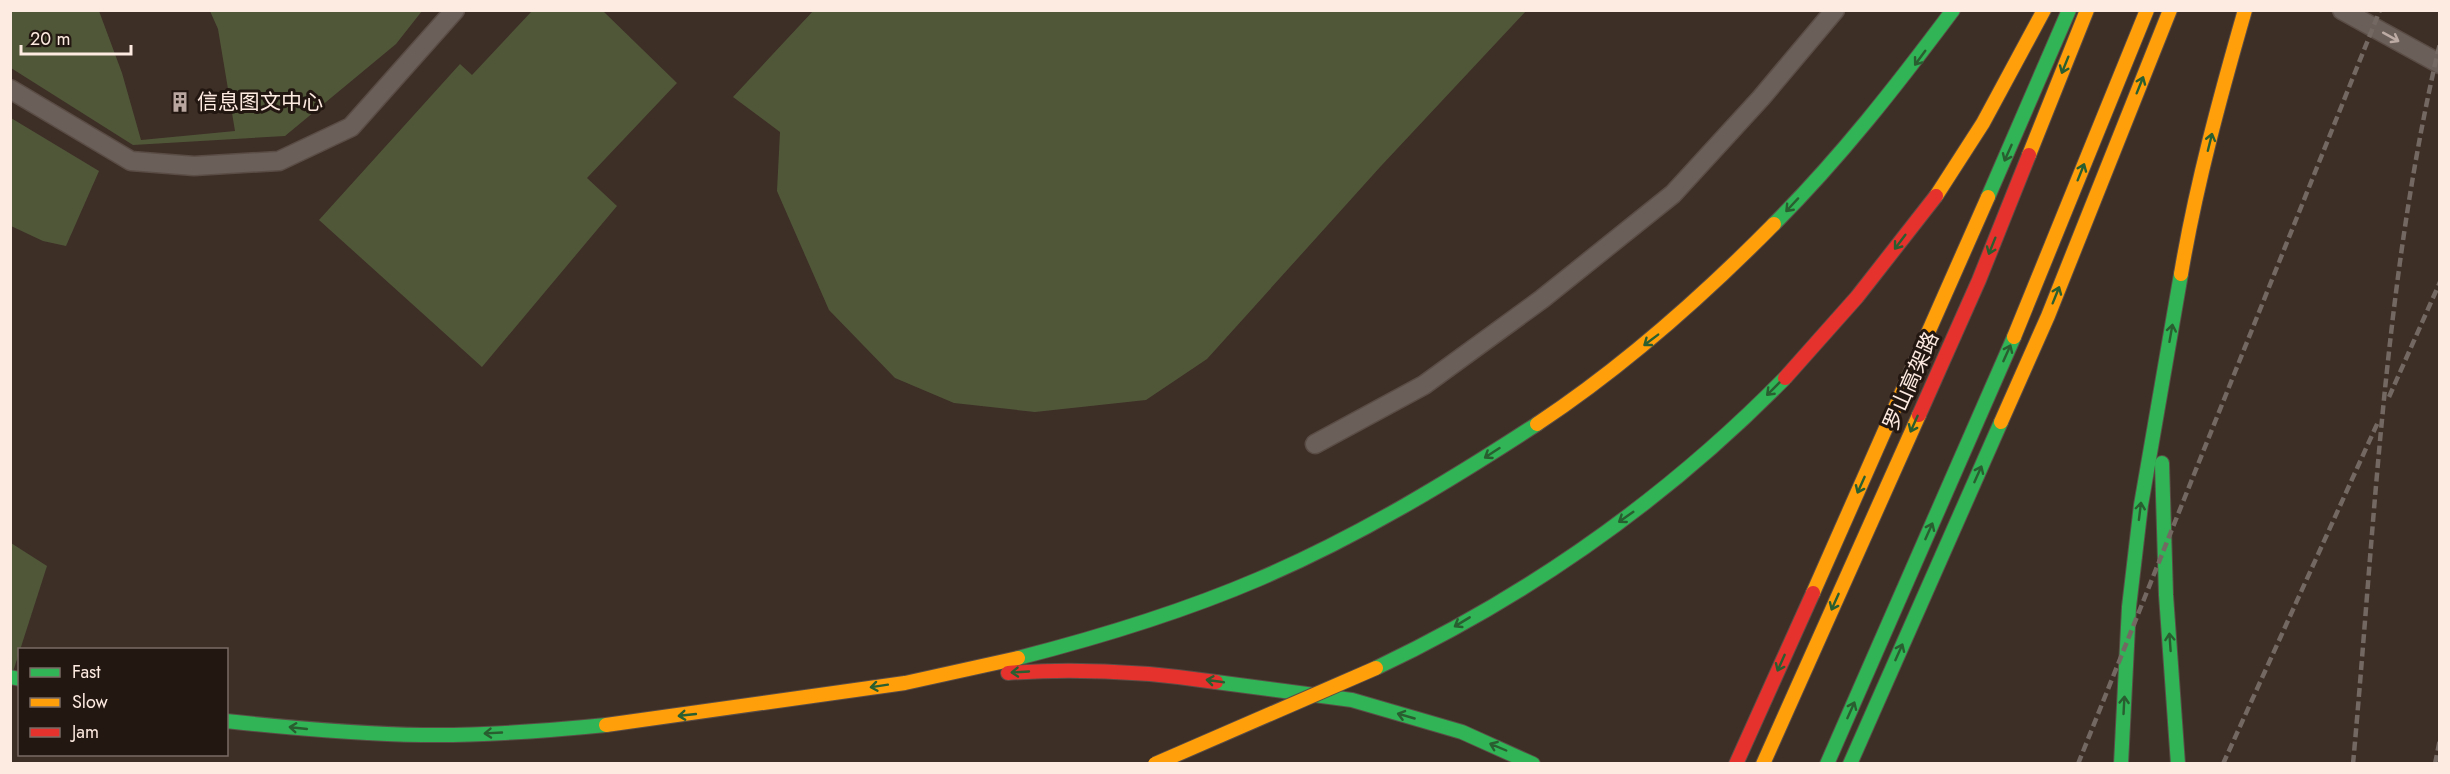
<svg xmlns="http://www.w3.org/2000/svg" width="2450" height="774" viewBox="0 0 2450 774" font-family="Jost,'Noto Sans SC',sans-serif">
<rect width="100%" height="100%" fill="#3d2e26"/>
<g fill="#505739">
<path d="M 814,10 L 1526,10 L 1526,11 L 1381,166 L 1207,359 L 1146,400 L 1035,412 L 954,403 L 895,378 L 829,310 L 777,191 L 780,132 L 733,97 Z"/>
<path d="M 10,11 L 99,11 L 122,73 L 141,140 L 235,131 L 218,29 L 210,11 L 422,11 L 396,44 L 285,136 L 133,145 L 11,68 Z"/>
<path d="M 532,11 L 603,11 L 677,83 L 587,178 L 617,206 L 482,367 L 319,220 L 460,64 L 472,75 Z"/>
<path d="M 11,118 L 99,171 L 66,246 L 43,241 L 11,226 Z"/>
<path d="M 11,543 L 47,566 L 11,678 Z"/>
</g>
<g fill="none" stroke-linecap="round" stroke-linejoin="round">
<g stroke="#5a4d46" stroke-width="21">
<g id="lane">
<path d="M 2342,10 L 2440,64"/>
<path d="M 10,89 L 131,161 L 194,166 L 279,161 L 351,127 L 455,10"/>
<path d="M 1315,444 L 1424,385 L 1542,299 L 1673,194 L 1761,98 L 1835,10"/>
</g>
</g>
<g stroke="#5a4d46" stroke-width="16">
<g id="fast">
<path d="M 1988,197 L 2069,10"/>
<path d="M 1774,224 C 1840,158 1897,85 1953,10"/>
<path d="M 2162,463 L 2166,595 L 2178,764"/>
<path d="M 1018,658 C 1100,637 1182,612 1259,579 C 1357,537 1448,482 1537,424"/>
<path d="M 10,677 L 20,679"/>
<path d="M 1216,682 L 1352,700 L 1462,732 L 1533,764"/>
<path d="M 226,721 C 291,728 357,734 423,735 C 484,736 545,731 606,725"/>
<path d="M 1827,764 L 2014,337"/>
<path d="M 1850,764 L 2001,422"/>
<path d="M 2121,764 L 2129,607 L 2141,505 L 2181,274"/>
</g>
</g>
<g stroke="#5a4d46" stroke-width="16">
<g id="slow">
<path d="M 2029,155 L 2087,10"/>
<path d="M 1936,196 L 1983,123 L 2044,10"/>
<path d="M 2181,274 C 2196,185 2220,97 2245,10"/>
<path d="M 2014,337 L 2147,10"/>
<path d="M 2001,422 L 2048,316 L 2170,10"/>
<path d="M 1537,424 C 1623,367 1702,297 1774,224"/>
<path d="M 1813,593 L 1988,197"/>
<path d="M 606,725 L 905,683 L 1018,658"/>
<path d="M 1763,764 L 1919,415"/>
</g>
</g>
<g stroke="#5a4d46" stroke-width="16">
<g id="jam">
<path d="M 1919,415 L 1979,280 L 2029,155"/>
<path d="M 1008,673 C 1077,668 1148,672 1216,682"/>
<path d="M 1736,764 L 1813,593"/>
</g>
</g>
<use href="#lane" stroke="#6b5f5a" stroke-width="18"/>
<use href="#fast" stroke="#30b455" stroke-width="14"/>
<use href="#slow" stroke="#ff9f0a" stroke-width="14"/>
<use href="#jam" stroke="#e5322d" stroke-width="14"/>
<g stroke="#736962" stroke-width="4.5" stroke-dasharray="9 4.5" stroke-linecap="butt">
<path d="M 2389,397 L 2440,282"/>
<path d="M 2078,764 L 2380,10"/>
<path d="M 2223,764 L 2378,422"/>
<path d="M 2353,764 C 2375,524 2384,278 2440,43"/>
<path d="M 2435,764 L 2440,739"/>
</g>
<g stroke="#5a4d46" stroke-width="16" stroke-linecap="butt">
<path id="fast-bridge" d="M 1376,668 C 1528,596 1667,498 1785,378"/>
</g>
<g stroke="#5a4d46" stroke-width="16" stroke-linecap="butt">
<path id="slow-bridge" d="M 1155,764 L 1376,668"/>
</g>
<g stroke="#5a4d46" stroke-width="16" stroke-linecap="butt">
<path id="jam-bridge" d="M 1785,378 L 1857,297 L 1936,196"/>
</g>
<use href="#fast-bridge" stroke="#30b455" stroke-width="14"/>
<use href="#slow-bridge" stroke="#ff9f0a" stroke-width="14"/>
<use href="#jam-bridge" stroke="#e5322d" stroke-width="14"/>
</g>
<defs><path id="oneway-shaft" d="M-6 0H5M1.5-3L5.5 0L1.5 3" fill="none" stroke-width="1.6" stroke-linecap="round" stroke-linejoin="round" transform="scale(1.5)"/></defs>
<use stroke="#bbaba4" href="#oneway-shaft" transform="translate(2391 37) rotate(29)"/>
<g stroke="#295e30">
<use href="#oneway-shaft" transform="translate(1920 58) rotate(126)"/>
<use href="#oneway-shaft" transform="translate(2065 65) rotate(112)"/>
<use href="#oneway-shaft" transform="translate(2140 85) rotate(-68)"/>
<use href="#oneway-shaft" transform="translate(2210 142) rotate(-76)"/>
<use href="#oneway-shaft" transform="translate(2008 153) rotate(114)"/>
<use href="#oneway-shaft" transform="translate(2081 172) rotate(-68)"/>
<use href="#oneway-shaft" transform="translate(1792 205) rotate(133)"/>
<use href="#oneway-shaft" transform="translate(1900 242) rotate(127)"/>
<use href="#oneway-shaft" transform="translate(1992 246) rotate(112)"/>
<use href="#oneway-shaft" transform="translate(2056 295) rotate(-68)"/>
<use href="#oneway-shaft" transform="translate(2171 333) rotate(-80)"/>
<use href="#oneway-shaft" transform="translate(1651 340) rotate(143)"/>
<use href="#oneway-shaft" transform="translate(2007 353) rotate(-66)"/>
<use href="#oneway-shaft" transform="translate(1773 389) rotate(135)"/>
<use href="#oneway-shaft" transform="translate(1914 424) rotate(114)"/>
<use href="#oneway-shaft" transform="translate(1492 453) rotate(147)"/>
<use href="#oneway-shaft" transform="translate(1978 474) rotate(-66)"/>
<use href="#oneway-shaft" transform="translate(1861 485) rotate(114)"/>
<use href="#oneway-shaft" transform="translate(2140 511) rotate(-83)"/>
<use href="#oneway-shaft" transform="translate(1626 517) rotate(145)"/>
<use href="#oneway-shaft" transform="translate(1929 531) rotate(-66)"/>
<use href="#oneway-shaft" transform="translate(1835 602) rotate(114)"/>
<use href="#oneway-shaft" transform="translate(1462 622) rotate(149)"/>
<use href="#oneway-shaft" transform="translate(2170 642) rotate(-94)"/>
<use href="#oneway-shaft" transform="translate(1899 652) rotate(-66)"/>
<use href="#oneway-shaft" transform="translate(1781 663) rotate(114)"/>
<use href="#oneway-shaft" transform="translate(1020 672) rotate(177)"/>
<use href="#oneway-shaft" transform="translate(1215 681) rotate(-172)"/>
<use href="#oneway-shaft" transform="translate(879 686) rotate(171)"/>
<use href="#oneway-shaft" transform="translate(2124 705) rotate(-87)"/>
<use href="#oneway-shaft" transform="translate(1851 710) rotate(-66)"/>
<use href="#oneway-shaft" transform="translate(687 715) rotate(174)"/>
<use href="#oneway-shaft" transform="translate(1406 716) rotate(-164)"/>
<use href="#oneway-shaft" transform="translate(298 728) rotate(-174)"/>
<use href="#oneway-shaft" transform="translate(493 733) rotate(177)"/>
<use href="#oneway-shaft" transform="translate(1498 747) rotate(-157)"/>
</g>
<defs>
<g id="building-bare" transform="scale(1.62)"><path d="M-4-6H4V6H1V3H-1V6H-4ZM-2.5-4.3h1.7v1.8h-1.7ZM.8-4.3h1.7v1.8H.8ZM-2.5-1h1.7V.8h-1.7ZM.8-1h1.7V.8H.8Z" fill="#baa8a0" stroke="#231711" stroke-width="2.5" paint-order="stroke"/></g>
</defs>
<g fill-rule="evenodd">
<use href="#building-bare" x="180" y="102"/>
</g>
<g text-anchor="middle" stroke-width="6" stroke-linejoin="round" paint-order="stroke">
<g font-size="21" fill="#fdeae1" stroke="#231711" text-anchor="start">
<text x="197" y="109">信息图文中心</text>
</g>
<g font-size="21" fill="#fdeae1" stroke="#231711">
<text transform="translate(1911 381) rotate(-66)" y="7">罗山高架路</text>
</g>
</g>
<rect width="2450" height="774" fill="none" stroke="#fdeae1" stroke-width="24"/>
<rect x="18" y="648" width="210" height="108" fill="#231711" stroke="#7a6b64" stroke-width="1.5"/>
<rect x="30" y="668" width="30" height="9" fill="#30b455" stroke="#7a6b64" stroke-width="1.5"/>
<text x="72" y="678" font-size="18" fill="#fdeae1">Fast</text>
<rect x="30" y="698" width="30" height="9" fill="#ff9f0a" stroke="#7a6b64" stroke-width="1.5"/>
<text x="72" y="708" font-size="18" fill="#fdeae1">Slow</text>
<rect x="30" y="728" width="30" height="9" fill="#e5322d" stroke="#7a6b64" stroke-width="1.5"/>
<text x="72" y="738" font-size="18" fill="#fdeae1">Jam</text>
<path d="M21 45v9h110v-9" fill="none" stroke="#fdeae1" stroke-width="3"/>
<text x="30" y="45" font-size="18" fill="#fdeae1" stroke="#231711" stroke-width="4.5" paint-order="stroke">20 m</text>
</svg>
